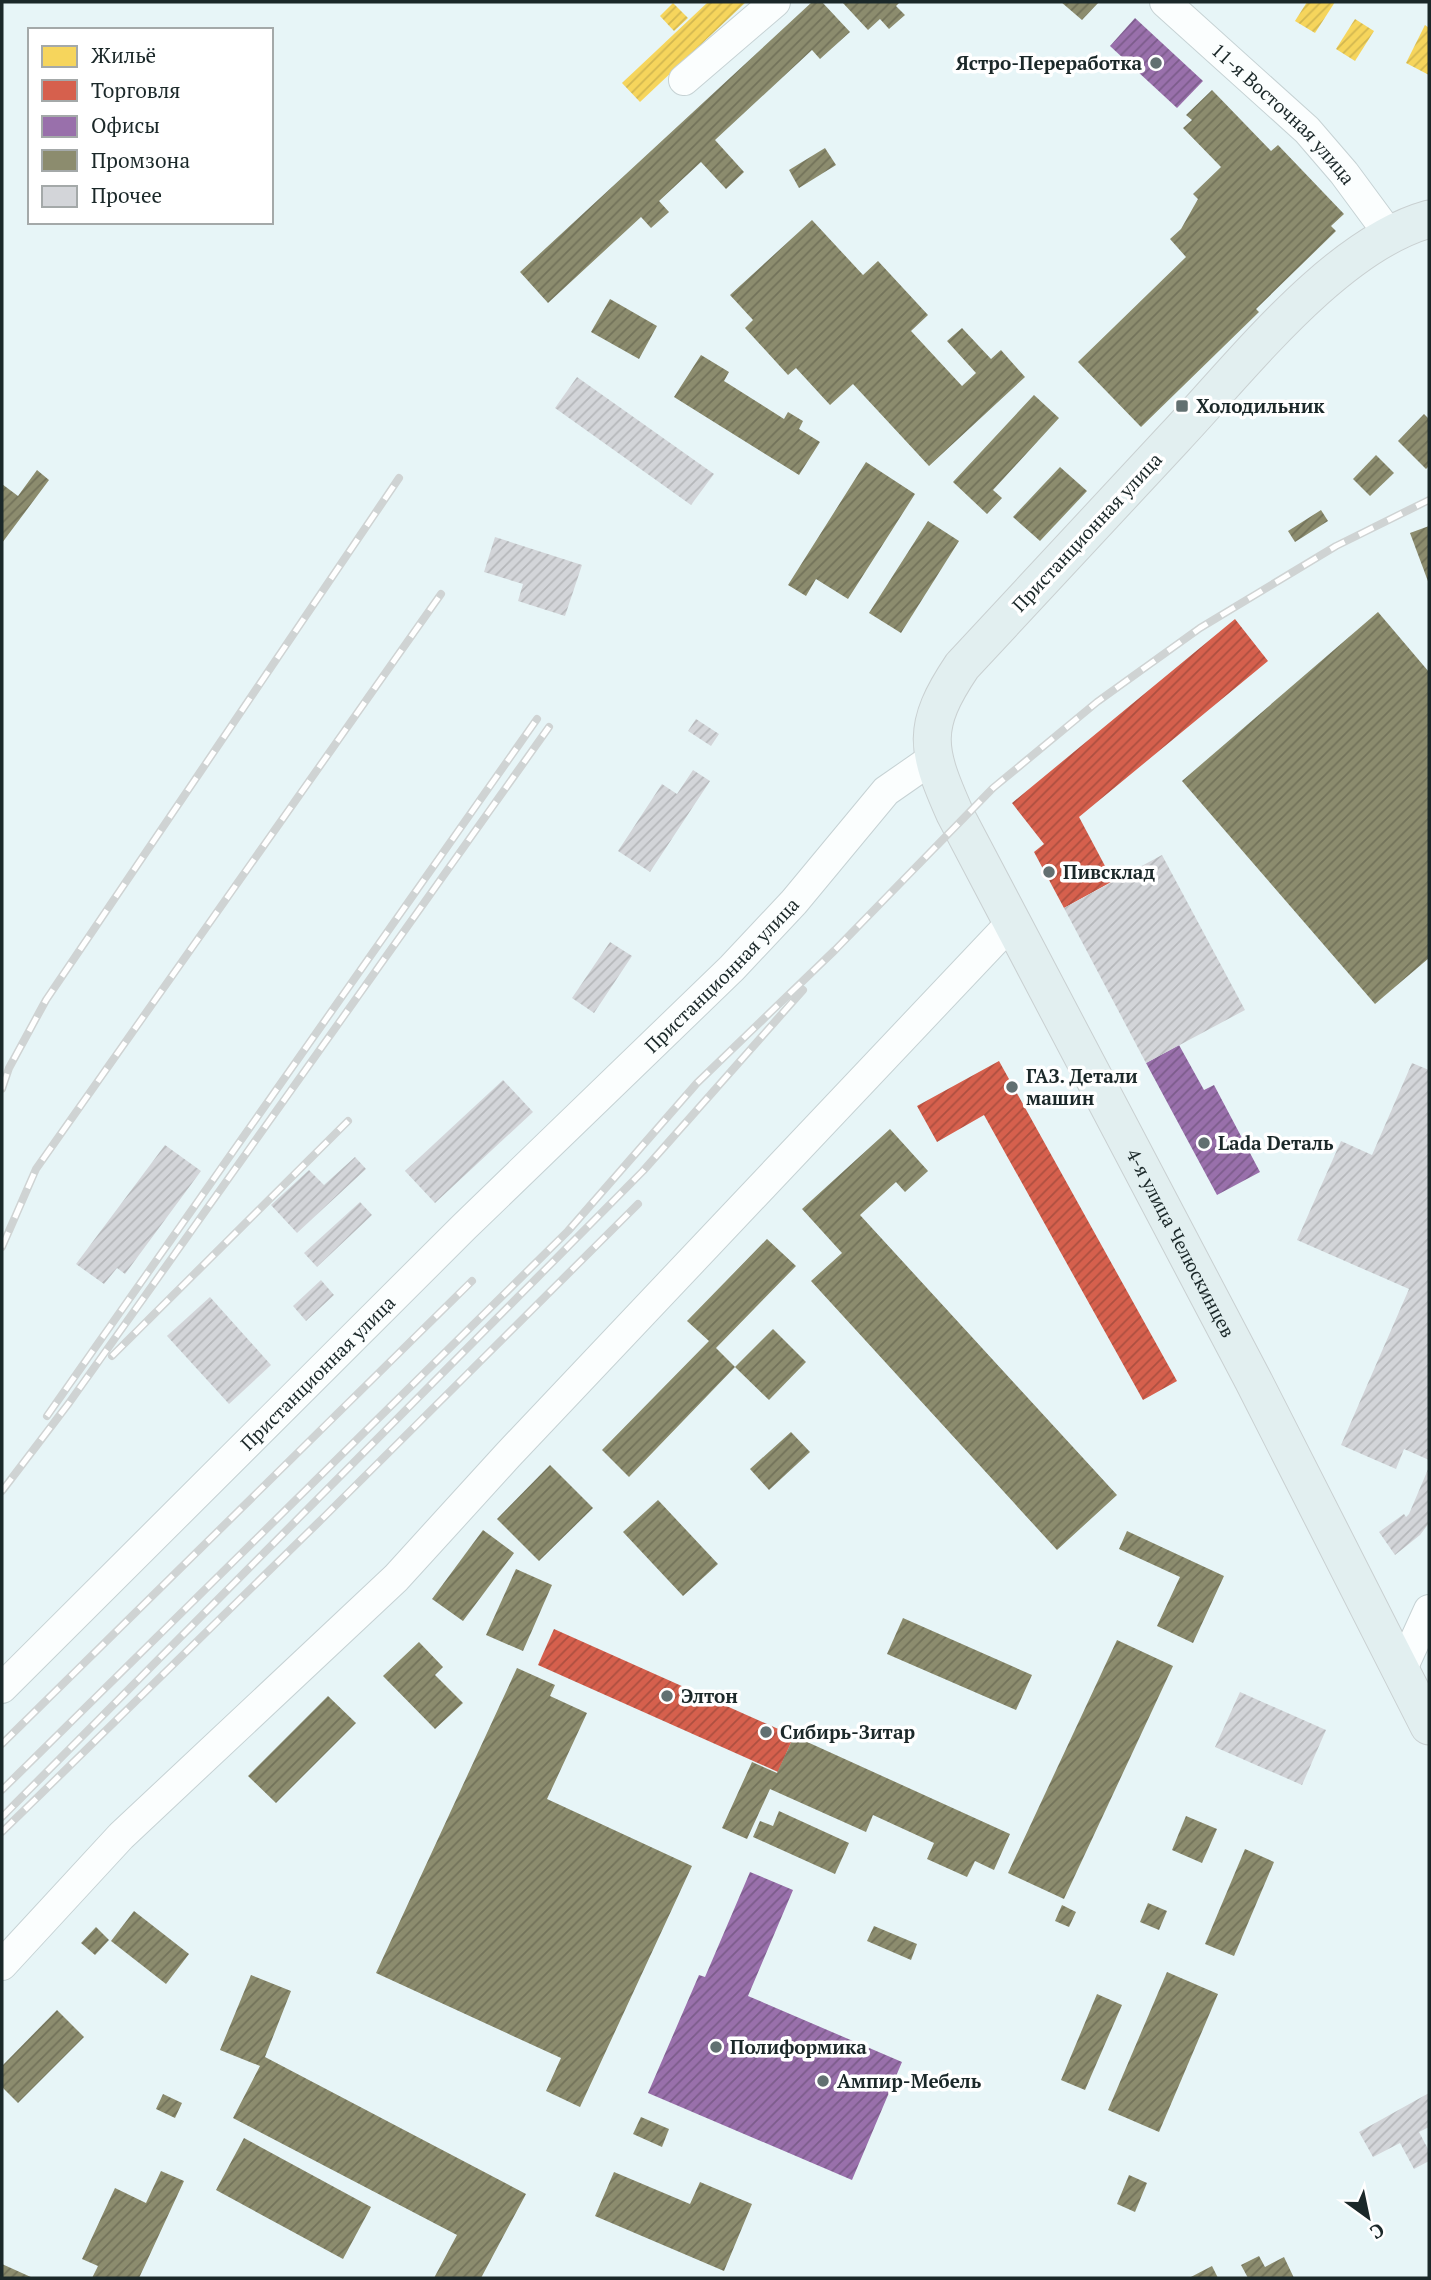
<svg xmlns="http://www.w3.org/2000/svg" width="1431" height="2280" viewBox="0 0 1431 2280" font-family="'PT Serif',serif">
<defs>
<pattern id="homes-hatch" width="6" height="6" patternUnits="userSpaceOnUse" patternTransform="scale(1.75)"><rect width="6" height="6" fill="#f6d55c"/><path d="M-1 1l2-2M0 6l6-6M5 7l2-2" fill="none" stroke="#d2b750"/></pattern>
<pattern id="shops-hatch" width="6" height="6" patternUnits="userSpaceOnUse" patternTransform="scale(1.75)"><rect width="6" height="6" fill="#d6604d"/><path d="M-1 1l2-2M0 6l6-6M5 7l2-2" fill="none" stroke="#ad4f40"/></pattern>
<pattern id="offices-hatch" width="6" height="6" patternUnits="userSpaceOnUse" patternTransform="scale(1.75)"><rect width="6" height="6" fill="#9970ab"/><path d="M-1 1l2-2M0 6l6-6M5 7l2-2" fill="none" stroke="#7c5c8b"/></pattern>
<pattern id="industry-hatch" width="6" height="6" patternUnits="userSpaceOnUse" patternTransform="scale(1.75)"><rect width="6" height="6" fill="#8c8c6e"/><path d="M-1 1l2-2M0 6l6-6M5 7l2-2" fill="none" stroke="#72725a"/></pattern>
<pattern id="building-hatch" width="6" height="6" patternUnits="userSpaceOnUse" patternTransform="scale(1.75)"><rect width="6" height="6" fill="#d3d5d9"/><path d="M-1 1l2-2M0 6l6-6M5 7l2-2" fill="none" stroke="#b5b7ba"/></pattern>
</defs>
<rect width="100%" height="100%" fill="#e7f5f7"/>
<g fill="url(#homes-hatch)">
<path d="M 708,2 L 746,2 L 640,102 L 622,83 Z"/>
<path d="M 1307,2 L 1335,2 L 1315,33 L 1295,21 Z"/>
<path d="M 673,3 L 688,18 L 674,31 L 660,16 Z"/>
<path d="M 1355,19 L 1374,31 L 1355,61 L 1336,49 Z"/>
<path d="M 1425,25 L 1429,28 L 1429,75 L 1406,63 Z"/>
</g>
<g fill="url(#shops-hatch)">
<path d="M 1235,619 L 1268,661 L 1079,817 L 1113,881 L 1064,908 L 1034,852 L 1044,844 L 1012,803 Z"/>
<path d="M 999,1061 L 1177,1381 L 1143,1400 L 984,1115 L 937,1142 L 917,1106 Z"/>
<path d="M 554,1629 L 794,1736 L 778,1772 L 538,1665 Z"/>
</g>
<g fill="url(#offices-hatch)">
<path d="M 1135,18 L 1203,81 L 1177,108 L 1110,46 Z"/>
<path d="M 1179,1045 L 1204,1090 L 1214,1085 L 1260,1172 L 1217,1195 L 1146,1063 Z"/>
<path d="M 750,1872 L 793,1890 L 748,1996 L 902,2062 L 852,2180 L 648,2093 L 699,1975 L 705,1977 Z"/>
</g>
<g fill="url(#industry-hatch)">
<path d="M 812,2 L 822,2 L 850,32 L 820,59 L 812,50 L 715,140 L 744,172 L 726,189 L 701,162 L 659,201 L 669,212 L 651,228 L 641,217 L 548,303 L 520,272 Z"/>
<path d="M 842,2 L 900,2 L 896,6 L 905,15 L 889,29 L 880,19 L 868,30 Z"/>
<path d="M 1061,2 L 1099,2 L 1082,20 Z"/>
<path d="M 1212,90 L 1271,151 L 1278,145 L 1344,214 L 1331,226 L 1336,231 L 1256,309 L 1259,312 L 1141,427 L 1078,362 L 1186,257 L 1170,239 L 1181,229 L 1198,199 L 1193,194 L 1221,167 L 1183,128 L 1192,120 L 1186,115 Z"/>
<path d="M 825,148 L 836,165 L 799,188 L 789,170 Z"/>
<path d="M 812,220 L 863,275 L 878,261 L 928,315 L 911,331 L 962,386 L 976,373 L 947,341 L 962,328 L 991,359 L 1001,350 L 1025,377 L 929,466 L 853,384 L 830,405 L 796,368 L 788,375 L 745,328 L 753,320 L 730,295 Z"/>
<path d="M 610,299 L 657,326 L 639,359 L 591,332 Z"/>
<path d="M 701,355 L 729,372 L 724,381 L 784,419 L 788,412 L 803,421 L 799,429 L 820,442 L 799,475 L 674,397 Z"/>
<path d="M 1034,395 L 1059,418 L 993,490 L 1002,498 L 987,514 L 953,482 Z"/>
<path d="M 1424,414 L 1429,419 L 1429,466 L 1426,469 L 1398,441 Z"/>
<path d="M 1376,455 L 1394,473 L 1370,496 L 1353,479 Z"/>
<path d="M 866,462 L 915,494 L 848,599 L 816,579 L 806,596 L 788,585 Z"/>
<path d="M 1060,467 L 1087,491 L 1040,541 L 1013,517 Z"/>
<path d="M 37,470 L 49,480 L 2,543 L 2,484 L 18,496 Z"/>
<path d="M 1321,510 L 1328,521 L 1295,542 L 1288,531 Z"/>
<path d="M 928,521 L 959,541 L 901,633 L 869,613 Z"/>
<path d="M 1429,526 L 1429,584 L 1410,533 Z"/>
<path d="M 1378,612 L 1429,672 L 1429,958 L 1375,1004 L 1182,781 Z"/>
<path d="M 890,1129 L 928,1171 L 905,1192 L 896,1182 L 860,1215 L 1117,1495 L 1057,1550 L 811,1281 L 842,1253 L 802,1209 Z"/>
<path d="M 767,1239 L 796,1266 L 716,1348 L 735,1367 L 629,1477 L 602,1450 L 709,1341 L 687,1321 Z"/>
<path d="M 773,1329 L 806,1362 L 769,1400 L 735,1367 Z"/>
<path d="M 791,1432 L 810,1452 L 769,1490 L 750,1469 Z"/>
<path d="M 550,1465 L 593,1508 L 539,1561 L 497,1519 Z"/>
<path d="M 658,1500 L 718,1564 L 683,1596 L 623,1532 Z"/>
<path d="M 483,1530 L 514,1553 L 463,1621 L 432,1599 Z"/>
<path d="M 1127,1531 L 1224,1576 L 1193,1643 L 1157,1626 L 1180,1577 L 1119,1549 Z"/>
<path d="M 516,1569 L 552,1585 L 523,1651 L 486,1635 Z"/>
<path d="M 903,1618 L 1032,1675 L 1016,1710 L 887,1654 Z"/>
<path d="M 1117,1640 L 1173,1666 L 1064,1899 L 1008,1873 Z"/>
<path d="M 419,1642 L 443,1667 L 435,1675 L 463,1703 L 435,1729 L 383,1676 Z"/>
<path d="M 517,1668 L 555,1685 L 550,1696 L 587,1713 L 547,1799 L 692,1866 L 580,2107 L 546,2091 L 561,2058 L 376,1973 Z"/>
<path d="M 328,1696 L 356,1723 L 276,1803 L 248,1776 Z"/>
<path d="M 794,1736 L 1010,1834 L 994,1870 L 975,1861 L 967,1877 L 927,1859 L 934,1843 L 873,1815 L 866,1832 L 770,1789 L 747,1839 L 722,1828 L 752,1762 L 777,1773 Z"/>
<path d="M 779,1811 L 849,1843 L 835,1874 L 753,1837 L 760,1821 L 773,1826 Z"/>
<path d="M 1186,1816 L 1217,1829 L 1202,1863 L 1172,1850 Z"/>
<path d="M 1245,1849 L 1274,1862 L 1234,1956 L 1205,1944 Z"/>
<path d="M 1148,1903 L 1167,1911 L 1159,1930 L 1140,1922 Z"/>
<path d="M 1062,1905 L 1076,1912 L 1069,1927 L 1055,1921 Z"/>
<path d="M 134,1911 L 189,1954 L 166,1984 L 111,1941 Z"/>
<path d="M 874,1926 L 917,1944 L 911,1960 L 867,1941 Z"/>
<path d="M 96,1927 L 109,1940 L 95,1955 L 81,1943 Z"/>
<path d="M 1167,1972 L 1218,1994 L 1159,2132 L 1108,2110 Z"/>
<path d="M 251,1975 L 291,1991 L 265,2057 L 526,2194 L 481,2278 L 434,2278 L 457,2235 L 233,2118 L 260,2066 L 220,2050 Z"/>
<path d="M 1097,1994 L 1122,2005 L 1085,2090 L 1061,2080 Z"/>
<path d="M 57,2010 L 84,2037 L 18,2103 L 2,2087 L 2,2066 Z"/>
<path d="M 163,2094 L 182,2103 L 175,2118 L 156,2109 Z"/>
<path d="M 641,2117 L 669,2129 L 662,2147 L 633,2134 Z"/>
<path d="M 244,2138 L 371,2207 L 343,2259 L 216,2190 Z"/>
<path d="M 161,2171 L 184,2181 L 139,2278 L 92,2278 L 98,2266 L 82,2259 L 115,2188 L 146,2203 Z"/>
<path d="M 614,2172 L 690,2204 L 700,2182 L 752,2204 L 724,2271 L 595,2216 Z"/>
<path d="M 1129,2175 L 1147,2183 L 1135,2212 L 1117,2204 Z"/>
<path d="M 1259,2256 L 1265,2267 L 1284,2257 L 1294,2278 L 1248,2278 L 1241,2265 Z"/>
<path d="M 2,2264 L 33,2278 L 2,2278 Z"/>
<path d="M 1212,2266 L 1218,2278 L 1189,2278 Z"/>
</g>
<g fill="url(#building-hatch)">
<path d="M 577,377 L 714,474 L 691,505 L 555,408 Z"/>
<path d="M 495,537 L 582,565 L 565,616 L 518,601 L 523,584 L 484,572 Z"/>
<path d="M 696,719 L 719,734 L 711,746 L 688,731 Z"/>
<path d="M 693,770 L 710,781 L 650,872 L 618,851 L 662,784 L 677,794 Z"/>
<path d="M 1162,855 L 1245,1010 L 1146,1063 L 1064,908 Z"/>
<path d="M 610,942 L 632,956 L 594,1013 L 572,998 Z"/>
<path d="M 1412,1063 L 1429,1070 L 1429,1460 L 1404,1449 L 1396,1469 L 1341,1445 L 1409,1289 L 1297,1240 L 1341,1141 L 1372,1155 Z"/>
<path d="M 503,1080 L 533,1112 L 435,1203 L 405,1171 Z"/>
<path d="M 165,1145 L 201,1171 L 125,1274 L 117,1268 L 104,1284 L 76,1264 Z"/>
<path d="M 355,1157 L 366,1169 L 297,1233 L 271,1205 L 309,1170 L 324,1185 Z"/>
<path d="M 360,1202 L 372,1215 L 317,1267 L 304,1253 Z"/>
<path d="M 321,1280 L 334,1295 L 306,1321 L 293,1306 Z"/>
<path d="M 210,1297 L 271,1365 L 229,1404 L 167,1336 Z"/>
<path d="M 1429,1467 L 1429,1523 L 1420,1535 L 1395,1555 L 1379,1532 L 1404,1514 L 1406,1517 L 1409,1514 Z"/>
<path d="M 1240,1692 L 1326,1730 L 1302,1785 L 1215,1747 Z"/>
<path d="M 1429,2093 L 1429,2127 L 1419,2132 L 1429,2151 L 1429,2161 L 1414,2169 L 1400,2143 L 1373,2157 L 1359,2132 Z"/>
</g>
<g fill="none" stroke-linecap="round" stroke-linejoin="round">
<g stroke="#c6d2d4" stroke-width="32">
<g id="minor">
<path id="s1" d="M 1165,2 L 1307,130 L 1344,173 L 1389,234"/>
<path d="M 684,80 L 775,2"/>
<path d="M 1401,1671 L 1429,1610"/>
<path id="s2" d="M 2,1688 L 464,1227 L 732,968 L 794,902 L 886,791 L 932,759"/>
<path d="M 2,1965 L 121,1836 L 396,1578 L 508,1455 L 1012,922"/>
</g>
</g>
<g stroke="#c9d0d1" stroke-width="39">
<g id="major">
<path id="s3" d="M 1429,219 C 1335,245 1242,366 1175,437 C 1104,514 1033,590 962,666 C 921,727 926,749 955,814 L 1253,1380 L 1429,1726"/>
</g>
</g>
<use href="#minor" stroke="#fbfefe" stroke-width="30"/>
<use href="#major" stroke="#e2eff0" stroke-width="37"/>
<g stroke="#cfd3d3" stroke-width="8">
<g id="rail">
<path d="M 2,1089 L 9,1068 L 46,1000 L 399,478"/>
<path d="M 2,1247 L 36,1169 L 441,594"/>
<path d="M 112,1356 L 348,1121"/>
<path d="M 47,1416 L 537,719"/>
<path d="M 2,1491 L 69,1403 L 549,727"/>
<path d="M 2,1744 L 472,1281"/>
<path d="M 2,1790 L 568,1231 L 697,1083 L 835,950 L 993,788 L 1097,702 L 1200,628 L 1336,546 L 1429,500"/>
<path d="M 2,1817 L 643,1171 L 803,990"/>
<path d="M 2,1832 L 325,1516 L 638,1204"/>
</g>
</g>
<use href="#rail" stroke="#fff" stroke-width="5" stroke-dasharray="16" stroke-linecap="butt"/>
</g>
<g fill="#627071" stroke="#fff" stroke-width="2.5">
<circle cx="1156" cy="63" r="7"/>
<rect x="1175" y="399" width="14" height="14" rx="3.5"/>
<circle cx="1049" cy="872" r="7"/>
<circle cx="1012" cy="1087" r="7"/>
<circle cx="1204" cy="1143" r="7"/>
<circle cx="667" cy="1696" r="7"/>
<circle cx="766" cy="1732" r="7"/>
<circle cx="716" cy="2047" r="7"/>
<circle cx="823" cy="2081" r="7"/>
</g>
<g text-anchor="middle" stroke-width="7" stroke-linejoin="round" paint-order="stroke">
<g font-size="19" font-weight="bold" fill="#1b2829" stroke="#fff" text-anchor="start">
<text x="1142" y="70" text-anchor="end">Ястро-Переработка</text>
<text x="1196" y="413">Холодильник</text>
<text x="1063" y="879">Пивсклад</text>
<text x="1026" y="1083">ГАЗ. Детали<tspan x="1026" dy="22">машин</tspan></text>
<text x="1218" y="1150">Lada Dеталь</text>
<text x="681" y="1703">Элтон</text>
<text x="780" y="1739">Сибирь-Зитар</text>
<text x="730" y="2054">Полиформика</text>
<text x="837" y="2088">Ампир-Мебель</text>
</g>
<g font-size="19" fill="#1b2829" stroke="#fff">
<text dy="7" stroke="none"><textPath href="#s1" startOffset="163">11-я Восточная улица</textPath></text>
<text transform="translate(1087 532) rotate(-47)" y="7">Пристанционная улица</text>
<text dy="7" stroke="none"><textPath href="#s2" startOffset="1013">Пристанционная улица</textPath></text>
<text dy="7" stroke="none"><textPath href="#s3" startOffset="1295">4-я улица Челюскинцев</textPath></text>
<text dy="7" stroke="none"><textPath href="#s2" startOffset="446">Пристанционная улица</textPath></text>
</g>
</g>
<rect width="1431" height="2280" fill="none" stroke="#1b2829" stroke-width="7"/>
<rect x="28" y="28" width="245" height="196" fill="#ffffff" stroke="#a4a9a9" stroke-width="2"/>
<rect x="42" y="46" width="35" height="21" fill="#f6d55c" stroke="#a4a9a9" stroke-width="2"/>
<text x="91" y="63" font-size="21" fill="#1b2829">Жильё</text>
<rect x="42" y="80" width="35" height="21" fill="#d6604d" stroke="#a4a9a9" stroke-width="2"/>
<text x="91" y="98" font-size="21" fill="#1b2829">Торговля</text>
<rect x="42" y="116" width="35" height="21" fill="#9970ab" stroke="#a4a9a9" stroke-width="2"/>
<text x="91" y="133" font-size="21" fill="#1b2829">Офисы</text>
<rect x="42" y="150" width="35" height="21" fill="#8c8c6e" stroke="#a4a9a9" stroke-width="2"/>
<text x="91" y="168" font-size="21" fill="#1b2829">Промзона</text>
<rect x="42" y="186" width="35" height="21" fill="#d3d5d9" stroke="#a4a9a9" stroke-width="2"/>
<text x="91" y="203" font-size="21" fill="#1b2829">Прочее</text>
<g transform="translate(1368 2217) rotate(147)" stroke="#ffffff" stroke-width="5" paint-order="stroke">
<path d="M0-5L12 26L0 18L-12 26Z" fill="#1b2829"/>
<text y="-10" font-size="19" font-weight="bold" text-anchor="middle" fill="#1b2829">С</text>
</g>
</svg>
